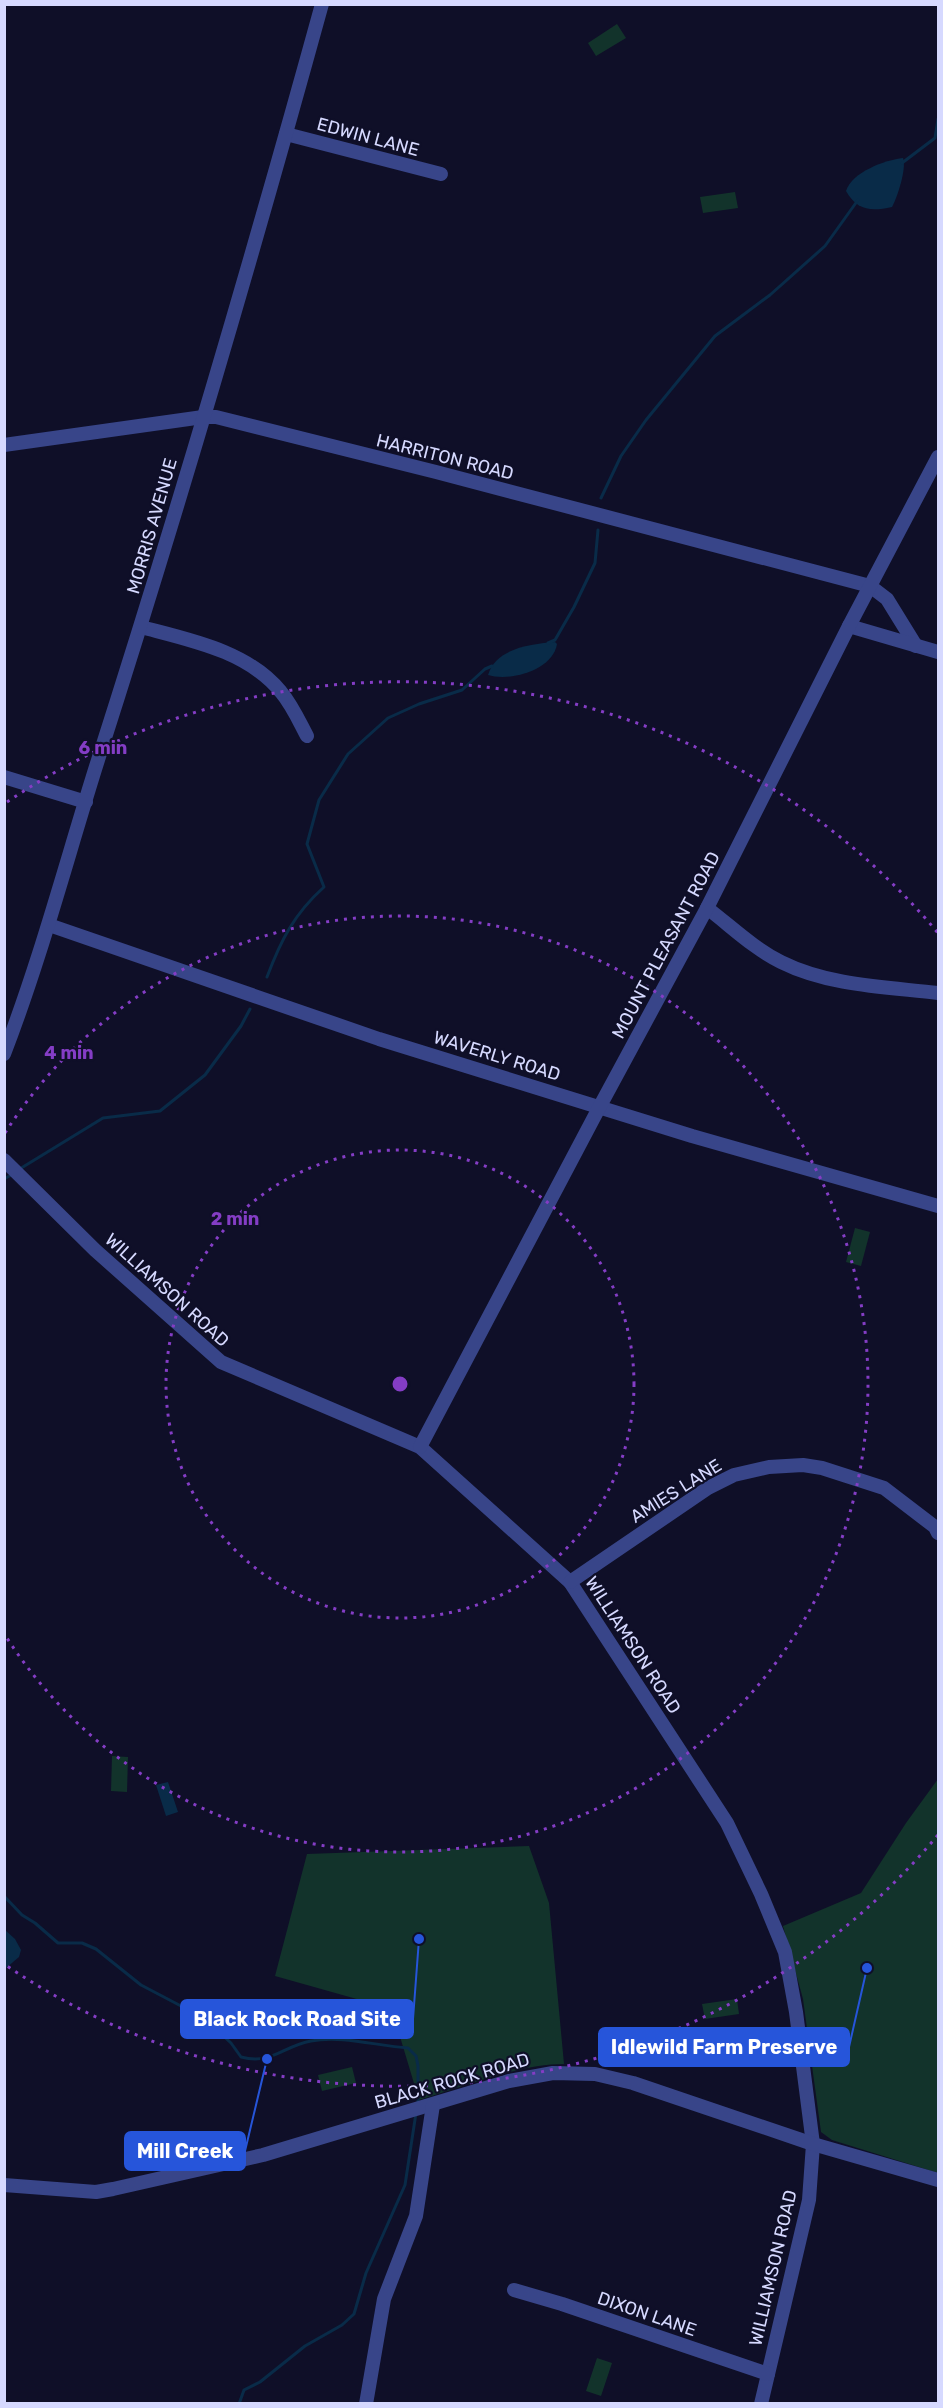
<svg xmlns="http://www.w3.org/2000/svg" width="943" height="2408" viewBox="0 0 943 2408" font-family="Rubik,sans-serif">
<rect width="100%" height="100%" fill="#0f0f28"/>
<g fill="#12332b">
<path d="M 617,24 L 626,38 L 596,56 L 588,43 Z"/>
<path d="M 735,192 L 738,208 L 703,213 L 700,197 Z"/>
<path d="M 855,1228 L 870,1232 L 861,1266 L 846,1262 Z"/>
<path d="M 112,1756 L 128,1757 L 127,1792 L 111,1791 Z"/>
<path d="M 938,1779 L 938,2173 L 832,2140 L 821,2132 L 803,1999 L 783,1926 L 861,1893 L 906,1823 Z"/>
<path d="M 529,1846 L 549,1903 L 564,2064 C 520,2064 462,2087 419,2100 L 398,2030 L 392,2019 L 378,2005 L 275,1976 L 307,1854 Z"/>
<path d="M 737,1999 L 739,2014 L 705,2019 L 702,2004 Z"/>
<path d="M 352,2067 L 356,2083 L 322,2091 L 318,2075 Z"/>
<path d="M 597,2358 L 612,2363 L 601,2396 L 586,2391 Z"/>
</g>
<g fill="#092b48">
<path d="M 903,158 C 907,168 897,198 892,207 C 870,212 857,210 846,191 C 852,172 885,160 903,158 Z"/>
<path d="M 555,642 L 557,644 C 553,670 510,682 488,675 C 496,648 531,644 555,642 Z"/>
<path d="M 168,1782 L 178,1812 L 166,1816 L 156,1785 Z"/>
<path d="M 4,1929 L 15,1939 L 21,1950 L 19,1957 L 6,1968 Z"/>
</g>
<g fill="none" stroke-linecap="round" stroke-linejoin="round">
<g stroke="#092b48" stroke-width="3">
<path d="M 902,163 L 935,138 L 938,119"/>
<path d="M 601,498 L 621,456 L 646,420 L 715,336 L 770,295 L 825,246 L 858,200"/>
<path d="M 548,643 L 555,640 L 574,607 L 595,563 L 598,530"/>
<path d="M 267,977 C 281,940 294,914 324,887 L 307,844 L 319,800 L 348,754 L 388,718 L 419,704 L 462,690 L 485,669 L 492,666"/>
<path d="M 18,1170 L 103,1118 L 160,1111 L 205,1075 L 241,1026 L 250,1009"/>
<path d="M 4,1179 L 13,1174"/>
<path d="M 4,1896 L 22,1915 L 35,1923 L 58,1943 L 82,1943 L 96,1949 L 141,1985 L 181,2006 L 218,2031 L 231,2043 L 241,2057 C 272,2065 283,2046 311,2041 C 342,2035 377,2046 408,2048 L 416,2056 L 418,2066 L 418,2103"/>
<path d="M 239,2404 L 244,2390 L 260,2382 L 305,2346 L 342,2325 L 354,2314 L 366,2273 L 405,2185 L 416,2113"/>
</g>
<g stroke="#384589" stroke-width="14">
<path d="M 286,134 L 441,174"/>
<path d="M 4,445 L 203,417 L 216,417 L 436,472 L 870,586 L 887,599 L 916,646"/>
<path d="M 849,626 L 938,652"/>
<path d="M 141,627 C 190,640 248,651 281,692 C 292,705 299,721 307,736"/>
<path d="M 4,777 L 86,802"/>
<path d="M 707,908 C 732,927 753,948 781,962 C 829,986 887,987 938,993"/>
<path d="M 49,925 L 379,1039 L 692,1136 L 938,1206"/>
<path d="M 4,1054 C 41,958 67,858 98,760 C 178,510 252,258 322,4"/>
<path d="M 4,1160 L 95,1250 L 221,1362 L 420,1447 L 570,1582 L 727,1823 L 761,1894 L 785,1952 L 796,2012 L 813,2144 L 809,2200 L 761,2404"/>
<path d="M 420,1447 L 600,1106 L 707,908 L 849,626 L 938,457"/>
<path d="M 570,1582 L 708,1488 L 734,1475 L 769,1467 L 803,1465 L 822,1468 L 884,1488 L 935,1527 L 938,1533"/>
<path d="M 4,2185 L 96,2192 L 113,2189 L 263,2155 L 509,2081 L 553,2073 L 595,2074 L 633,2083 L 813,2144 L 938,2180"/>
<path d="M 514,2290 L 562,2304 L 768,2374"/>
<path d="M 366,2404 L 384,2299 L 416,2216 L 433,2105"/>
</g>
</g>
<g fill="none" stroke="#843dc5" stroke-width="3" stroke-dasharray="3 6">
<circle cx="400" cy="1384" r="234"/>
<path d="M5 1133A468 468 0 1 1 5 1635"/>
<path d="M938 1835A702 702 0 0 1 7 1966M7 802A702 702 0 0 1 938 933"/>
</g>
<g text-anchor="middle" stroke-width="4.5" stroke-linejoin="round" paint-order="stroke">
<g font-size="18" fill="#d6d9ff" stroke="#0f0f28">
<text transform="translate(368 137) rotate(15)" y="6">EDWIN LANE</text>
<text transform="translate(445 457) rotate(14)" y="6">HARRITON ROAD</text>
<text transform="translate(152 526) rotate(-74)" y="6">MORRIS AVENUE</text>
<text transform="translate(666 945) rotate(-62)" y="6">MOUNT PLEASANT ROAD</text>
<text transform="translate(497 1056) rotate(17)" y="6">WAVERLY ROAD</text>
<text transform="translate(167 1290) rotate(42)" y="6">WILLIAMSON ROAD</text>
<text transform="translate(676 1491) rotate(-32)" y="6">AMIES LANE</text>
<text transform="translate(633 1645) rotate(57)" y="6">WILLIAMSON ROAD</text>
<text transform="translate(452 2081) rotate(-16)" y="6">BLACK ROCK ROAD</text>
<text transform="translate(773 2268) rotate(-77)" y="6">WILLIAMSON ROAD</text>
<text transform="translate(647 2314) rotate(19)" y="6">DIXON LANE</text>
</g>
</g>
<circle cx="400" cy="1384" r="9" fill="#843dc5" stroke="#0f0f28" stroke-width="3"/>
<g font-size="18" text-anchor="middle" font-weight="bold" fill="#843dc5" stroke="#0f0f28" stroke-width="4.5" stroke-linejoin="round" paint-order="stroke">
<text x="103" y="754">6 min</text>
<text x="69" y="1059">4 min</text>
<text x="235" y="1225">2 min</text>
</g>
<path fill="none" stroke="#2655da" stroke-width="2" d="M419 1939L413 2019M867 1968L849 2047M267 2059L245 2151"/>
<g fill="#2655da" stroke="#0f0f28" stroke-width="2">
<circle cx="419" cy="1939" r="6"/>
<circle cx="867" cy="1968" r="6"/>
<circle cx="267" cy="2059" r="6"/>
</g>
<g fill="#2655da" stroke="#2655da" stroke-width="2">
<rect x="181" y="2000" width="232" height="38" rx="6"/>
<rect x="599" y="2028" width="250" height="38" rx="6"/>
<rect x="125" y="2132" width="120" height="38" rx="6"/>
</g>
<g font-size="20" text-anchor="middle" font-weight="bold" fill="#fff">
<text x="297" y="2026">Black Rock Road Site</text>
<text x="724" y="2054">Idlewild Farm Preserve</text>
<text x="185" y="2158">Mill Creek</text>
</g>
<rect width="943" height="2408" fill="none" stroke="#d6d9ff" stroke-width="12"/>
</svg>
